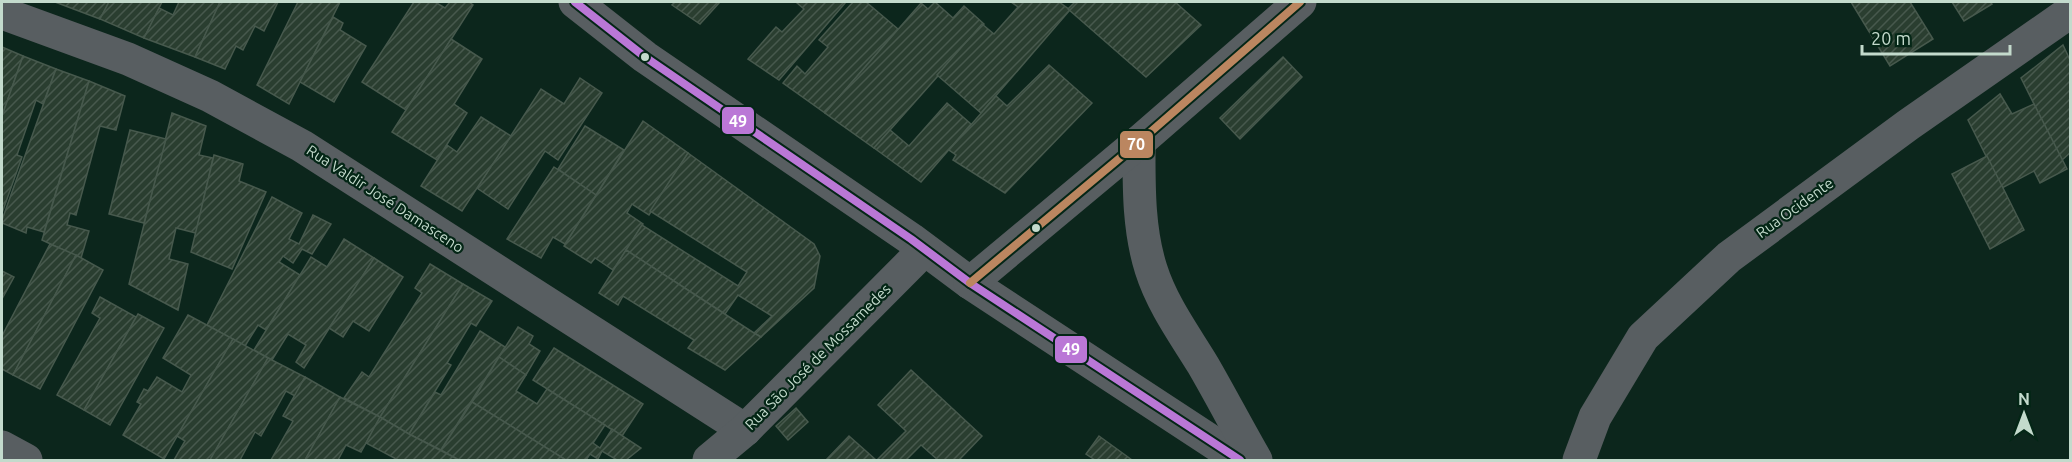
<svg xmlns="http://www.w3.org/2000/svg" width="2072" height="462" viewBox="0 0 2072 462" font-family="Ubuntu,sans-serif">
<defs>
<pattern id="building-hatch" width="6" height="6" patternUnits="userSpaceOnUse" patternTransform="scale(1.5)"><rect width="6" height="6" fill="#2a3e30"/><path d="M-1 1l2-2M0 6l6-6M5 7l2-2" fill="none" stroke="#47594d"/></pattern>
</defs>
<rect width="100%" height="100%" fill="#0c261c"/>
<g fill="url(#building-hatch)" stroke="#47594d" stroke-width="1.5">
<path d="M 55,2 L 109,2 L 100,19 Z"/>
<path d="M 109,2 L 162,2 L 144,38 L 100,19 Z"/>
<path d="M 179,2 L 220,2 L 195,57 L 144,38 L 159,8 L 173,15 Z"/>
<path d="M 220,2 L 278,2 L 264,31 L 255,26 L 243,50 L 236,46 L 225,69 L 195,57 Z"/>
<path d="M 298,2 L 340,2 L 289,104 L 257,85 Z"/>
<path d="M 414,2 L 435,2 L 445,8 L 450,2 L 469,2 L 473,5 L 406,110 L 362,82 Z"/>
<path d="M 675,2 L 720,2 L 700,24 L 672,5 Z"/>
<path d="M 798,2 L 846,2 L 779,80 L 748,59 L 776,27 L 782,32 L 804,9 L 797,3 Z"/>
<path d="M 853,2 L 866,2 L 898,29 L 825,113 L 783,83 L 797,66 L 805,74 L 828,47 L 819,40 Z"/>
<path d="M 935,2 L 953,18 L 964,6 L 984,24 L 874,148 L 825,113 L 921,3 L 928,9 Z"/>
<path d="M 1011,2 L 1059,2 L 1070,10 L 981,113 L 937,75 L 982,24 L 994,34 L 1018,7 Z"/>
<path d="M 1075,2 L 1175,2 L 1201,25 L 1146,77 L 1068,9 Z"/>
<path d="M 1851,2 L 1910,2 L 1933,39 L 1890,66 Z"/>
<path d="M 1952,2 L 1990,2 L 1992,4 L 1964,21 Z"/>
<path d="M 333,17 L 343,23 L 340,30 L 366,46 L 334,102 L 300,82 Z"/>
<path d="M 451,39 L 482,59 L 454,104 L 467,113 L 437,160 L 392,132 Z"/>
<path d="M 2063,45 L 2070,60 L 2070,153 L 2062,160 L 2021,78 Z"/>
<path d="M 2,47 L 23,56 L 2,116 Z"/>
<path d="M 23,56 L 56,69 L 43,104 L 36,100 L 17,155 L 22,157 L 2,213 L 2,116 Z"/>
<path d="M 1283,57 L 1302,77 L 1240,139 L 1220,118 Z"/>
<path d="M 1049,65 L 1092,103 L 1005,193 L 953,160 L 956,155 L 949,150 L 996,96 L 1007,106 Z"/>
<path d="M 56,69 L 89,81 L 44,232 L 27,227 L 26,233 L 7,225 L 2,223 L 2,220 Z"/>
<path d="M 580,78 L 602,93 L 558,160 L 545,151 L 508,209 L 477,188 L 541,89 L 564,104 Z"/>
<path d="M 89,81 L 125,96 L 116,130 L 100,126 L 76,215 L 70,213 L 67,225 L 89,231 L 81,258 L 42,240 Z"/>
<path d="M 2000,94 L 2012,114 L 2034,104 L 2067,169 L 2040,183 L 2034,171 L 2002,188 L 1968,120 Z"/>
<path d="M 947,103 L 971,124 L 921,182 L 874,148 L 890,130 L 909,146 Z"/>
<path d="M 172,113 L 206,126 L 199,155 L 213,158 L 196,233 L 176,228 L 169,259 L 188,264 L 178,310 L 129,284 Z"/>
<path d="M 481,117 L 511,136 L 462,211 L 421,186 L 447,145 L 457,152 Z"/>
<path d="M 643,121 L 688,153 L 649,215 L 632,204 L 627,213 L 643,224 L 613,270 L 595,258 L 591,263 L 564,246 Z"/>
<path d="M 585,126 L 624,150 L 596,195 L 558,169 Z"/>
<path d="M 130,130 L 166,139 L 144,223 L 109,214 Z"/>
<path d="M 688,153 L 814,244 L 820,256 L 814,288 L 761,337 L 754,333 L 772,316 L 738,295 L 725,314 L 626,250 L 642,225 L 738,286 L 747,272 L 650,211 Z"/>
<path d="M 214,155 L 243,164 L 239,181 L 266,192 L 232,269 L 191,252 Z"/>
<path d="M 1987,156 L 2024,230 L 1990,249 L 1952,174 Z"/>
<path d="M 554,167 L 596,195 L 565,244 L 553,237 L 541,258 L 507,239 Z"/>
<path d="M 272,197 L 302,213 L 289,239 L 299,244 L 313,215 L 331,224 L 312,254 L 302,249 L 293,263 L 283,256 L 279,262 L 300,275 L 266,330 L 258,325 L 245,346 L 207,325 Z"/>
<path d="M 344,239 L 374,258 L 304,368 L 296,362 L 306,345 L 288,334 L 272,360 L 254,350 L 311,257 L 327,267 Z"/>
<path d="M 50,244 L 76,255 L 13,375 L 2,369 L 2,336 Z"/>
<path d="M 626,250 L 754,333 L 761,337 L 725,370 L 688,348 L 694,340 L 623,296 L 618,305 L 599,293 Z"/>
<path d="M 76,255 L 103,270 L 40,389 L 13,375 Z"/>
<path d="M 374,258 L 403,277 L 369,331 L 353,321 L 343,337 L 329,328 Z"/>
<path d="M 430,264 L 463,284 L 380,417 L 344,398 L 362,372 L 369,377 L 422,293 L 415,288 Z"/>
<path d="M 2,271 L 14,277 L 2,299 Z"/>
<path d="M 463,284 L 492,301 L 476,326 L 471,323 L 447,363 L 451,365 L 409,434 L 380,417 Z"/>
<path d="M 100,297 L 136,317 L 84,410 L 57,395 L 100,318 L 92,313 Z"/>
<path d="M 138,314 L 164,328 L 110,425 L 84,410 Z"/>
<path d="M 188,315 L 233,339 L 164,459 L 123,435 L 141,404 L 137,402 L 144,389 L 148,391 L 157,377 L 182,392 L 191,375 L 163,358 Z"/>
<path d="M 518,327 L 533,336 L 529,344 L 540,351 L 526,375 L 499,357 Z"/>
<path d="M 480,331 L 505,347 L 441,450 L 409,434 L 435,392 L 441,395 Z"/>
<path d="M 233,339 L 268,358 L 210,460 L 174,460 L 185,441 L 177,436 Z"/>
<path d="M 554,348 L 643,404 L 622,436 L 533,380 Z"/>
<path d="M 499,357 L 526,375 L 516,391 L 537,404 L 547,389 L 605,425 L 593,443 L 600,448 L 612,429 L 641,448 L 626,460 L 617,460 L 602,451 L 598,459 L 590,454 L 586,460 L 566,460 L 472,402 Z"/>
<path d="M 268,358 L 305,377 L 295,396 L 286,391 L 261,436 L 255,432 L 240,460 L 210,460 Z"/>
<path d="M 911,370 L 982,436 L 959,460 L 938,460 L 921,445 L 906,460 L 877,460 L 906,431 L 878,405 Z"/>
<path d="M 305,377 L 340,397 L 305,460 L 271,460 L 293,421 L 283,416 Z"/>
<path d="M 340,397 L 380,417 L 366,443 L 361,452 L 346,445 L 338,460 L 305,460 Z"/>
<path d="M 472,402 L 566,460 L 459,460 L 441,450 Z"/>
<path d="M 796,408 L 808,422 L 788,440 L 776,426 Z"/>
<path d="M 380,417 L 409,434 L 459,460 L 398,460 L 366,443 Z"/>
<path d="M 849,436 L 876,460 L 826,460 Z"/>
<path d="M 1099,436 L 1132,460 L 1095,460 L 1086,454 Z"/>
</g>
<g fill="none" stroke-linecap="round" stroke-linejoin="round">
<g stroke="#585e61" stroke-width="33">
<path d="M 575,2 L 645,57 L 911,239 L 970,283 L 1240,460"/>
<path d="M 2,13 L 128,59 L 210,96 L 302,146 L 745,430"/>
<path d="M 1139,142 C 1139,184 1138,228 1151,269 C 1162,304 1184,334 1203,365 C 1221,396 1238,429 1256,460"/>
<path d="M 970,283 L 1139,142 L 1300,2"/>
<path d="M 2,447 L 26,460"/>
<path d="M 709,460 L 745,430 L 924,250"/>
<path d="M 1579,460 L 1595,417 L 1643,337 L 1729,257 L 1908,125 L 2070,12"/>
</g>
<g stroke="#042616" stroke-width="12">
<path id="bus-1" d="M 575,2 L 645,57 L 911,239 L 970,283 L 1240,460"/>
</g>
<g stroke="#042616" stroke-width="12">
<path id="bus-2" d="M 970,283 L 1139,142 L 1300,2"/>
</g>
<use href="#bus-1" stroke="#ba77d6" stroke-width="8"/>
<use href="#bus-2" stroke="#bb8660" stroke-width="8"/>
</g>
<g fill="#c3dacc" stroke="#042616" stroke-width="2">
<circle cx="645" cy="57" r="5"/>
<circle cx="1036" cy="228" r="5"/>
</g>
<g text-anchor="middle" stroke-width="4.5" stroke-linejoin="round" paint-order="stroke">
<g font-size="15" fill="#c3dacc" stroke="#042616">
<text transform="translate(385 199) rotate(33)" y="5">Rua Valdir José Damasceno</text>
<text transform="translate(1795 208) rotate(-36)" y="5">Rua Ocidente</text>
<text transform="translate(818 357) rotate(-45)" y="5">Rua São José de Mossamedes</text>
</g>
</g>
<g stroke="#042616" stroke-width="2">
<rect x="721" y="106" width="34" height="29" rx="6" fill="#ba77d6"/>
<rect x="1119" y="130" width="35" height="29" rx="6" fill="#bb8660"/>
<rect x="1054" y="335" width="34" height="29" rx="6" fill="#ba77d6"/>
</g>
<g font-size="16" text-anchor="middle" font-weight="bold" fill="#fff">
<text x="738" y="127">49</text>
<text x="1136" y="150">70</text>
<text x="1071" y="355">49</text>
</g>
<rect width="2072" height="462" fill="none" stroke="#c3dacc" stroke-width="6"/>
<g transform="translate(2024 414)" stroke="#042616" stroke-width="4.5" paint-order="stroke">
<path d="M0-4.5L10 22L0 15L-10 22Z" fill="#c3dacc"/>
<text y="-9" font-size="16" font-weight="bold" text-anchor="middle" fill="#c3dacc">N</text>
</g>
<path d="M1862 45v9h148v-9" fill="none" stroke="#c3dacc" stroke-width="3"/>
<text x="1871" y="45" font-size="18" fill="#c3dacc" stroke="#042616" stroke-width="4.5" paint-order="stroke">20 m</text>
</svg>
